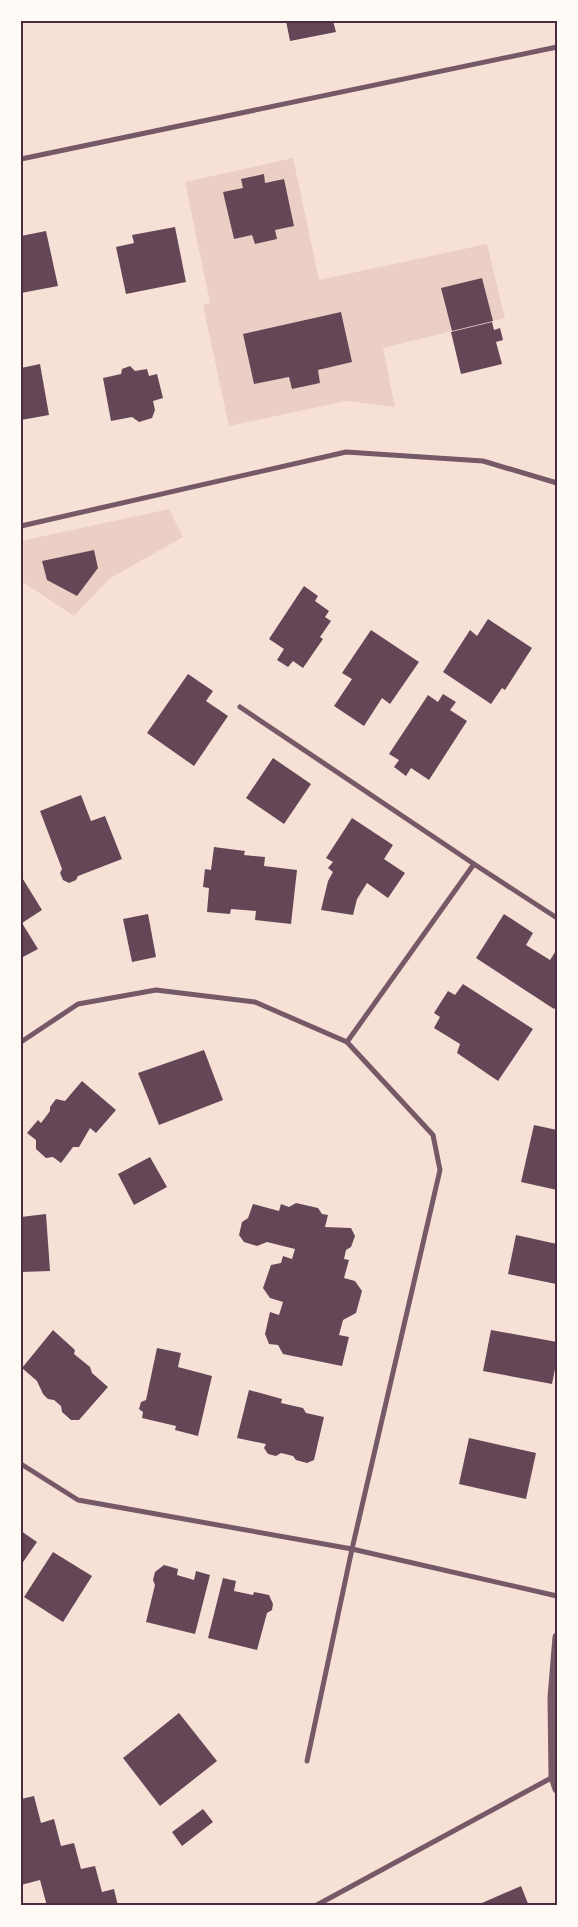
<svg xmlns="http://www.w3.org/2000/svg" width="578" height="1927" viewBox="0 0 578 1927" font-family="'DejaVu Sans',sans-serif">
<rect width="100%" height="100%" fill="#f7e1d7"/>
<g fill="#ebcfc5">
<path d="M 293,158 L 319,280 L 487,244 L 505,318 L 383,348 L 395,407 L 346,401 L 229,426 L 203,305 L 210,303 L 185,182 Z"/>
<path d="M 169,509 L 183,537 L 109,579 L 74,616 L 21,581 L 21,541 Z"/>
</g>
<g fill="#644757">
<path d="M 286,21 L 333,21 L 336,32 L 290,41 Z"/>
<path d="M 264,174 L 265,183 L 284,179 L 294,226 L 275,230 L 277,239 L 255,244 L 252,235 L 234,239 L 223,192 L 243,188 L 241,179 Z"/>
<path d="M 175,227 L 186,282 L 126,294 L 116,247 L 134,243 L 132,235 Z"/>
<path d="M 46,231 L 58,286 L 21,293 L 21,236 Z"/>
<path d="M 482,278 L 493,321 L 452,331 L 441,288 Z"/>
<path d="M 341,312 L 352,362 L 318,370 L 320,383 L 292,389 L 289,377 L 254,384 L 243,334 Z"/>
<path d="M 492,322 L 494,330 L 500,328 L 503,340 L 496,342 L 502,364 L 461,374 L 451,332 Z"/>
<path d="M 40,364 L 49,415 L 21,420 L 21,368 Z"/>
<path d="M 130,366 L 135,371 L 147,369 L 149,376 L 157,374 L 163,398 L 153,401 L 155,410 L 152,418 L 139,422 L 132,417 L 111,421 L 103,378 L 121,374 L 122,369 Z"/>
<path d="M 94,550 L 98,568 L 77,596 L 47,580 L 42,561 Z"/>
<path d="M 304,586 L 318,596 L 315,601 L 329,611 L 325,617 L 331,621 L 320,637 L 323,639 L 303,668 L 293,661 L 288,667 L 277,660 L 284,649 L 269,639 Z"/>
<path d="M 488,619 L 532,648 L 505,690 L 502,688 L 491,704 L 443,672 L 470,630 L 477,636 Z"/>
<path d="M 371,630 L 419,662 L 390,704 L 382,698 L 364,726 L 334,706 L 352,679 L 342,673 Z"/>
<path d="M 188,674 L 213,691 L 206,701 L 228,716 L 194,766 L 147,733 Z"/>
<path d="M 443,694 L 456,702 L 450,710 L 467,721 L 429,780 L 411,768 L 406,776 L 394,767 L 399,760 L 389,754 L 428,695 L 438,702 Z"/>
<path d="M 273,758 L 311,784 L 284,824 L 246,798 Z"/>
<path d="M 81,795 L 91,821 L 105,816 L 122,859 L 78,876 L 76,880 L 69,883 L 63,880 L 60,873 L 62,869 L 40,811 Z"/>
<path d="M 352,818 L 393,845 L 384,859 L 405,873 L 388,898 L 367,883 L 357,899 L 353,915 L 321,910 L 328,881 L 333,872 L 328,868 L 333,862 L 326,858 Z"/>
<path d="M 214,847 L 245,851 L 244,855 L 265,857 L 264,866 L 297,870 L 291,924 L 255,920 L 256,911 L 231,909 L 230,914 L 207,912 L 209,888 L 203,887 L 205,869 L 211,870 Z"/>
<path d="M 21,876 L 42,910 L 22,923 L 38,949 L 21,958 Z"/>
<path d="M 148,914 L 156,957 L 132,962 L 123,919 Z"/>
<path d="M 504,914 L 533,933 L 526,945 L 550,960 L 557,949 L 557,1005 L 554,1009 L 476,958 Z"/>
<path d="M 463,984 L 533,1029 L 498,1081 L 457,1053 L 460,1044 L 434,1028 L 440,1017 L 434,1013 L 448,991 L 455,995 Z"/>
<path d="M 204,1050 L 223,1100 L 159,1125 L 138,1073 Z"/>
<path d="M 82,1081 L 116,1110 L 96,1133 L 90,1128 L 79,1147 L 73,1147 L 61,1163 L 53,1157 L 46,1158 L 36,1149 L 36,1140 L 27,1133 L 38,1120 L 41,1123 L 50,1111 L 50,1107 L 56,1099 L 65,1101 Z"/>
<path d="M 534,1125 L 557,1130 L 557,1190 L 521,1182 Z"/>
<path d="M 150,1157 L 167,1187 L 134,1205 L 118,1174 Z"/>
<path d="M 296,1203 L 318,1208 L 322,1214 L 328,1215 L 325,1227 L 351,1228 L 355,1236 L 351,1247 L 346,1250 L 344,1259 L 349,1260 L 344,1278 L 355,1281 L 362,1291 L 356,1313 L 343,1320 L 339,1335 L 349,1337 L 342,1366 L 283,1354 L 278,1345 L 269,1344 L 265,1334 L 270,1312 L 279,1315 L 283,1302 L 270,1298 L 263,1288 L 271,1265 L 281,1263 L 283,1256 L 292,1259 L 295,1249 L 267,1242 L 257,1246 L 244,1242 L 239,1235 L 242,1222 L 248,1218 L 253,1204 L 279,1211 L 281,1204 L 289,1207 Z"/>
<path d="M 46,1214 L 50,1271 L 21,1272 L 21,1217 Z"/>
<path d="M 516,1235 L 557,1244 L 556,1284 L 508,1274 Z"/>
<path d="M 53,1330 L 75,1350 L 74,1354 L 90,1367 L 92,1373 L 108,1387 L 79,1420 L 71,1420 L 62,1412 L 61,1406 L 54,1400 L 48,1399 L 43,1394 L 37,1381 L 22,1368 Z"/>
<path d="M 491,1330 L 557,1342 L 557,1359 L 552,1384 L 483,1371 Z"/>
<path d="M 157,1348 L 181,1353 L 178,1367 L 212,1376 L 198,1436 L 175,1430 L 176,1426 L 142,1418 L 143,1412 L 139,1409 L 141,1402 L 146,1400 Z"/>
<path d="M 249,1390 L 282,1399 L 281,1403 L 303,1408 L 306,1413 L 324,1417 L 314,1460 L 307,1463 L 296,1460 L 293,1456 L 281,1453 L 276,1456 L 268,1454 L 264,1448 L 266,1444 L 237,1438 Z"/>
<path d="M 469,1438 L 536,1453 L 526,1499 L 459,1484 Z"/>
<path d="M 21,1531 L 37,1542 L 21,1565 Z"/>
<path d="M 53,1552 L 92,1576 L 63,1622 L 24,1597 Z"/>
<path d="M 164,1565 L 178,1569 L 177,1575 L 194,1580 L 196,1571 L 210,1575 L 195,1634 L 146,1622 L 155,1585 L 153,1580 L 155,1572 Z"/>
<path d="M 223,1578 L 236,1581 L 234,1591 L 253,1595 L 254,1592 L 269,1595 L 273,1604 L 272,1610 L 267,1613 L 257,1650 L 208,1638 Z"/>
<path d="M 179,1713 L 217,1761 L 160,1806 L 123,1758 Z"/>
<path d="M 34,1796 L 41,1823 L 54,1819 L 61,1846 L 74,1843 L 81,1869 L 95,1866 L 102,1892 L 114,1889 L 118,1906 L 47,1906 L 40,1880 L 21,1885 L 21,1799 Z"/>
<path d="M 203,1809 L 213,1822 L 182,1846 L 172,1832 Z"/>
<path d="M 521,1886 L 529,1906 L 475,1906 Z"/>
</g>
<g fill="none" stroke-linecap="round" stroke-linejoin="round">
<g stroke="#755966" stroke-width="5">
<path d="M 21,159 L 557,47"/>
<path d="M 21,526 L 346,452 L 483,461 L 557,483"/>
<path d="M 240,707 L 474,864"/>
<path d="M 21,1042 L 78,1004 L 156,990 L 255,1002 L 347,1042 L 433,1135 L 440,1170 L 352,1549 L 307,1761"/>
<path d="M 347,1042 L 474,864 L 557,918"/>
<path d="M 21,1464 L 78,1500 L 352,1549 L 557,1596"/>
<path d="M 315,1906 L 553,1777"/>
</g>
<path stroke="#755966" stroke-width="9" d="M 557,1637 L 552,1697 L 553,1777 L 557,1789"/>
</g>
<rect width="578" height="1927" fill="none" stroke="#fffaf5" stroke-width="45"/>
<rect x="22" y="22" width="534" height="1882" fill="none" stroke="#4a2c40" stroke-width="2"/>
</svg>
